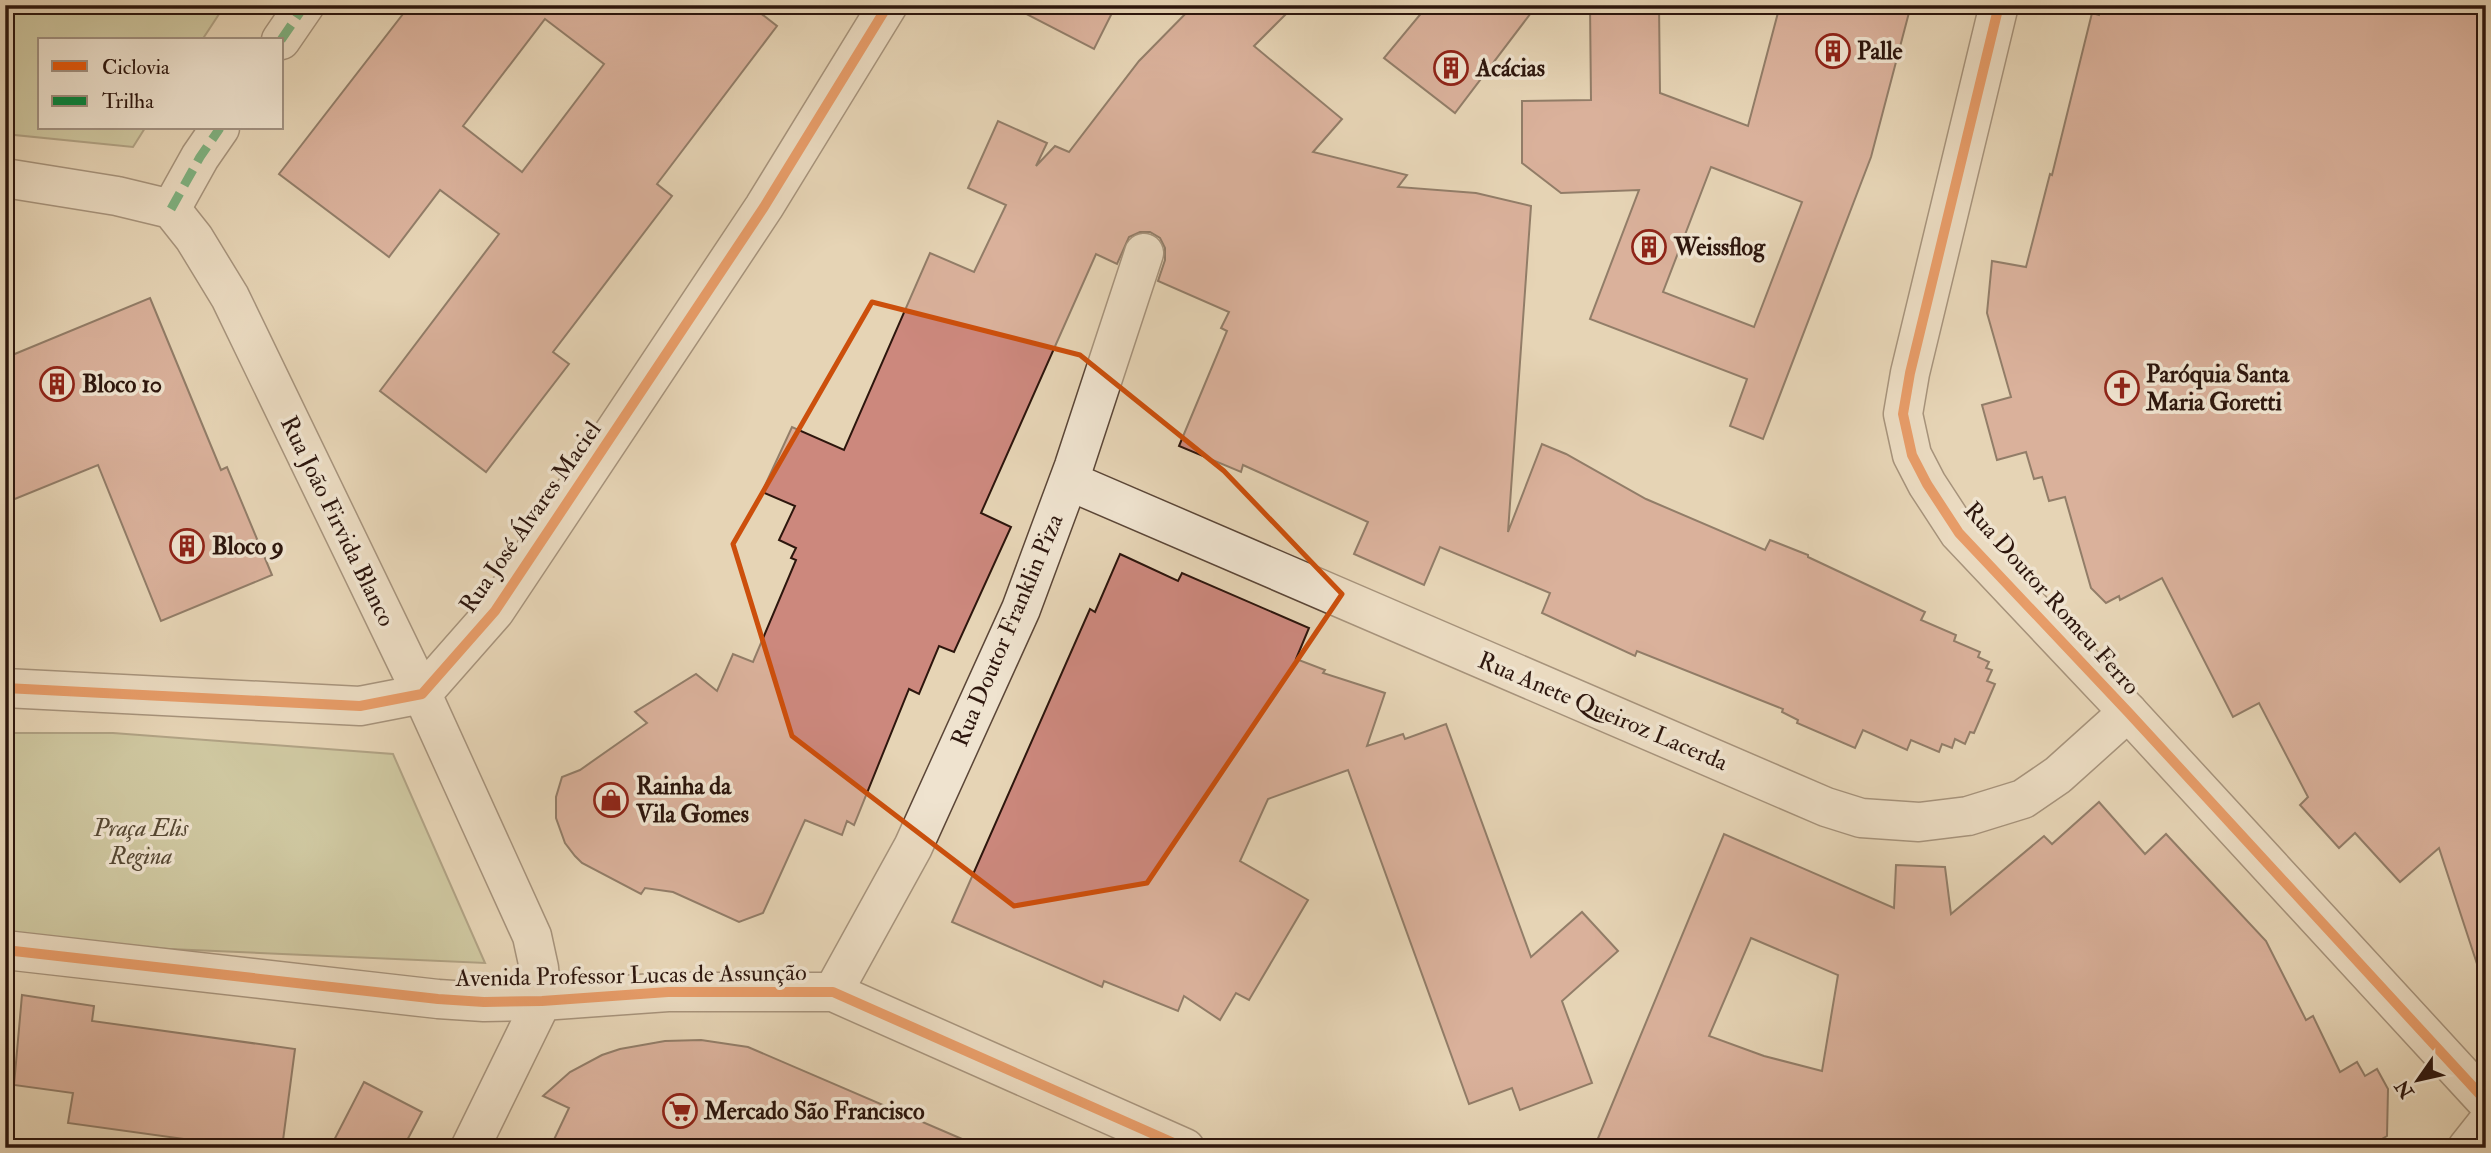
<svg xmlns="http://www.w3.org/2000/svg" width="2491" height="1153" viewBox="0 0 2491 1153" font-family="'IM FELL Double Pica',serif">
<rect width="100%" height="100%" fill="#e6d4b5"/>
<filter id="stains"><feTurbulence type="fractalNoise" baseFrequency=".00286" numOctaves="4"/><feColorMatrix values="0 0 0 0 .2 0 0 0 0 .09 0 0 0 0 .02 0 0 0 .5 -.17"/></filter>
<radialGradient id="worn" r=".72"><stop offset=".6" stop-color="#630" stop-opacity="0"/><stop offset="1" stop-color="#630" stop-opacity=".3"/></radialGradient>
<g fill="#b6bc8c" stroke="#72694c" stroke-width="2">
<path d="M 5,5 L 225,5 L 202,40 L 40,40 L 40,128 L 145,128 L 133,147 L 5,134 Z"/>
<path d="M 5,733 L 113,733 L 393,754 L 485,963 L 146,948 L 5,936 Z"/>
</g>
<g fill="#cc887d" stroke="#2d160d" stroke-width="2" fill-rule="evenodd">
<path d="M 410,5 L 750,5 L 777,26 L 657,184 L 672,196 L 553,352 L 569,364 L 486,472 L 380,391 L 499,234 L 440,190 L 389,257 L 279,174 ZM 545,19 L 604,64 L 522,172 L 463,126 Z"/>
<path d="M 1009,5 L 1116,5 L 1094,49 Z"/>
<path d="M 1194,5 L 1295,5 L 1254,46 L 1342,119 L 1313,152 L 1407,175 L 1398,187 L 1476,193 L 1531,206 L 1508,532 L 1542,444 L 1566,454 L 1646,499 L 1765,550 L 1770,540 L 1808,555 L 1808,557 L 1925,612 L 1921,620 L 1956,635 L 1954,641 L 1980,652 L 1978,657 L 1989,662 L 1986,668 L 1992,670 L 1987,681 L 1995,684 L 1974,733 L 1970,732 L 1965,744 L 1955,739 L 1952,748 L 1942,744 L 1939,752 L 1911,740 L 1907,750 L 1863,730 L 1855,748 L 1797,723 L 1798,720 L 1782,712 L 1783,709 L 1637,651 L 1635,656 L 1542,613 L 1550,593 L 1440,547 L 1424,585 L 1354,554 L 1368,522 L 1243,465 L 1241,472 L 1179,446 L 1227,331 L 1221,328 L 1229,312 L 1158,281 L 1165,260 L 1165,248 L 1160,238 L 1150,232 L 1140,232 L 1129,237 L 1117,264 L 1096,254 L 981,513 L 1011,527 L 954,652 L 939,646 L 919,694 L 909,689 L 854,825 L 847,821 L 842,835 L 805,820 L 763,913 L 739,922 L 673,892 L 645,888 L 641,894 L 582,863 L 575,856 L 565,843 L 556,818 L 556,797 L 562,777 L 580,770 L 647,723 L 635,712 L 696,674 L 717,691 L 733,654 L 753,662 L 796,560 L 791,558 L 796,548 L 779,540 L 795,506 L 762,492 L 792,427 L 844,450 L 930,253 L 974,272 L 1006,205 L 968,188 L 998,121 L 1047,143 L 1036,166 L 1055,146 L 1069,152 L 1139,61 Z"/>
<path d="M 1428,5 L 1537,5 L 1455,113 L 1384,58 Z"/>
<path d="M 1590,5 L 1659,5 L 1660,93 L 1748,126 L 1780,5 L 1911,5 L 1871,157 L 1763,439 L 1730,426 L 1747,379 L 1590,319 L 1639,190 L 1561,193 L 1522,163 L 1522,101 L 1591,100 ZM 1711,167 L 1802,202 L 1754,327 L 1663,292 Z"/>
<path d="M 2102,5 L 2486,5 L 2486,966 L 2478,967 L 2439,848 L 2400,882 L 2355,833 L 2339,848 L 2300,805 L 2308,797 L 2259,703 L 2233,717 L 2162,578 L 2120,600 L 2119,596 L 2106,603 L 2091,588 L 2065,497 L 2049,501 L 2042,477 L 2034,479 L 2026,452 L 1997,460 L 1982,405 L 2011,397 L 1987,313 L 1992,261 L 2026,267 L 2050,174 L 2052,175 L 2092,13 L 2099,15 Z"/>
<path d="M 150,298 L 221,470 L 227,467 L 272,575 L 161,621 L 98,465 L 5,503 L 5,358 Z"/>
<path d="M 1120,554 L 1178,581 L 1182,573 L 1309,628 L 1296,659 L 1325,670 L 1323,673 L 1385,693 L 1367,746 L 1403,734 L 1405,739 L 1446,724 L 1531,957 L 1582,912 L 1618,951 L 1562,1001 L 1592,1083 L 1520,1110 L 1512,1088 L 1469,1104 L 1348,770 L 1268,799 L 1240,861 L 1308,900 L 1249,1000 L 1236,993 L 1220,1020 L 1184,996 L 1178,1011 L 1104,981 L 1102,987 L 952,922 L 1090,609 L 1095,612 Z"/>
<path d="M 2099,802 L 2145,854 L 2166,834 L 2266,941 L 2306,1020 L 2313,1016 L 2340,1072 L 2357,1062 L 2365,1076 L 2377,1069 L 2388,1089 L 2387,1136 L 2366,1148 L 1594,1148 L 1724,834 L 1894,908 L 1896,865 L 1945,867 L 1951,914 L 2044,836 L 2052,844 ZM 1751,938 L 1838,975 L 1822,1071 L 1764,1056 L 1709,1036 Z"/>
<path d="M 22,995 L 94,1006 L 92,1021 L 295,1049 L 282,1148 L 249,1148 L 68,1123 L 73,1093 L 14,1085 Z"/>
<path d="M 701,1040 L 748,1047 L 983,1148 L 550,1148 L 569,1108 L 543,1096 L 570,1072 L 602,1055 L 620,1049 L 665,1041 Z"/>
<path d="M 364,1082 L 422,1112 L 403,1148 L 330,1148 Z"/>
</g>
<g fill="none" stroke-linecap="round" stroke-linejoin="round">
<g stroke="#5b4637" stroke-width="41">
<g id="minor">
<path d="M 1999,5 L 1910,373 L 1903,414 L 1912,455 L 1927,484 L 1959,533 L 2128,712 L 2486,1101"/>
<path d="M 281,40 L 305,5"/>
<path d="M 5,178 L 117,196 L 171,209 L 194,238 L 230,297 L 422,694 L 532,936 L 539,968 L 542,1001 L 470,1148"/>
<path d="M 171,209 L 200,157 L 220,128"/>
<path d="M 1069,481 L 1826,807 L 1861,818 L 1919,822 L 1968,816 L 2023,799 L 2058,775 L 2128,712"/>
<path d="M 5,688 L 360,706 L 422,694 L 495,611 L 764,207 L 888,5"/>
<path d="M 5,950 L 438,999 L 484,1002 L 542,1001 L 668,992 L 833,992 L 1185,1148"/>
<path d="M 833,992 L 913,847 L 1021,609 L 1074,466 L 1144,253"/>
<path d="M 2467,1148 L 2486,1124"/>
</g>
</g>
<use href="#minor" stroke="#efe3cf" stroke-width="38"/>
<g stroke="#00873e" stroke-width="9" stroke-dasharray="18 9" stroke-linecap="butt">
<path d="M 281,40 L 305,5"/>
<path d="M 171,209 L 200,157 L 220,128"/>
</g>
<g stroke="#efe3cf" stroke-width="15">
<g id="cycleway">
<path d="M 1999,5 L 1910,373 L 1903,414 L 1912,455 L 1927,484 L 1959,533 L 2128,712 L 2486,1101"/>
<path d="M 5,688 L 360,706 L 422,694 L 495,611 L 764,207 L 888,5"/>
<path d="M 5,950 L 438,999 L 484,1002 L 542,1001 L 668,992 L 833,992 L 1185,1148"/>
</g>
</g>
<use href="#cycleway" stroke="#e8590c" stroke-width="10"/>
</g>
<path d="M0 0H2491V1153H0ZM 872,302 L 1080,355 L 1224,471 L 1342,594 L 1147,883 L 1014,906 L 792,736 L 733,544 Z" fill="#e6d4b5" fill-opacity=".55" fill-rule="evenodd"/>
<path fill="none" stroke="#cc4f0c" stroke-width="5" stroke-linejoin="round" d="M 872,302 L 1080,355 L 1224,471 L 1342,594 L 1147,883 L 1014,906 L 792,736 L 733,544 Z"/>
<defs>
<g id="building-ring" transform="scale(1.75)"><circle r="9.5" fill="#efe3cf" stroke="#8f2418" stroke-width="1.5"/><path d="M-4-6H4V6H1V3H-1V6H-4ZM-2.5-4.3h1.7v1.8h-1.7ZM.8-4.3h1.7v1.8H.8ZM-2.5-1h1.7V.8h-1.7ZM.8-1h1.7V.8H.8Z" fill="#8f2418"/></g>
<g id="church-ring" transform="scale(1.75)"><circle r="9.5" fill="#efe3cf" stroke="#8f2418" stroke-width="1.5"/><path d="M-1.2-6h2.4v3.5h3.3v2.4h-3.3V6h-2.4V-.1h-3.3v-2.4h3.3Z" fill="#8f2418"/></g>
<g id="shop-ring" transform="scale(1.75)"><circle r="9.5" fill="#efe3cf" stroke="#8f2418" stroke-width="1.5"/><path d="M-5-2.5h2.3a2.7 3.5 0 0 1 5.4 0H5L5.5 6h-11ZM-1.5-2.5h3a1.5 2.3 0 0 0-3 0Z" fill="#8f2418"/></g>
<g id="supermarket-ring" transform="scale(1.75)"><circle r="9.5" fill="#efe3cf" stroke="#8f2418" stroke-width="1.5"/><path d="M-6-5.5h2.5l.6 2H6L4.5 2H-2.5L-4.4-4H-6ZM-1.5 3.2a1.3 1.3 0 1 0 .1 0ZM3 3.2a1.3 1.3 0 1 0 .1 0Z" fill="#8f2418"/></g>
</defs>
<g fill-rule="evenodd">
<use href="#building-ring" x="1833" y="51"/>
<use href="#building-ring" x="1451" y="68"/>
<use href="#building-ring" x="1649" y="247"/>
<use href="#building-ring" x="57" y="384"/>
<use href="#church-ring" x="2122" y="388"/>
<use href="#building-ring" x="187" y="546"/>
<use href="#shop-ring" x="611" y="800"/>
<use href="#supermarket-ring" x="680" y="1111"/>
</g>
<g text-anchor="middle" stroke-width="7" stroke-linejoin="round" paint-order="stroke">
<g font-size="24" font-weight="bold" fill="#2d160d" stroke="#efe3cf" text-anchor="start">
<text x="1857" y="59">Palle</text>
<text x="1476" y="76">Acácias</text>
<text x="1674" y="255">Weissflog</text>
<text x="2146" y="382">Paróquia Santa<tspan x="2146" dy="28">Maria Goretti</tspan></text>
<text x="82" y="392">Bloco 10</text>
<text x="212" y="554">Bloco 9</text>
<text x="636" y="794">Rainha da<tspan x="636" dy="28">Vila Gomes</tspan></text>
<text x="704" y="1119">Mercado São Francisco</text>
</g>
<g font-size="24" fill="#2d160d" stroke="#efe3cf">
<text transform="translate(530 517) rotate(-55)" y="8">Rua José Álvares Maciel</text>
<text transform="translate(338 521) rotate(64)" y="8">Rua João Firvida Blanco</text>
<text transform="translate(2052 598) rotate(48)" y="8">Rua Doutor Romeu Ferro</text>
<text transform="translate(1007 630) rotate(-67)" y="8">Rua Doutor Franklin Piza</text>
<text transform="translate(1603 711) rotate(23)" y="8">Rua Anete Queiroz Lacerda</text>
<text transform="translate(631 975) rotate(-1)" y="8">Avenida Professor Lucas de Assunção</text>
</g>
<g font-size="24" font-style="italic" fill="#564833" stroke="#efe3cf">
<text x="141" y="836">Praça Elis<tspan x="141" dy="28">Regina</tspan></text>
</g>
</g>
<rect width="2491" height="1153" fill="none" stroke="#e6d4b5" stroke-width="28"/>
<rect x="7" y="7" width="2477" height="1139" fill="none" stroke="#2d160d" stroke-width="3.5"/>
<rect x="14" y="14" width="2463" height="1125" fill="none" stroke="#2d160d" stroke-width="2"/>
<rect x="38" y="38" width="245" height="91" fill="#efe3cf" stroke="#a19181" stroke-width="2"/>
<rect x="52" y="61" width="35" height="10" fill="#e8590c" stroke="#a19181" stroke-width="2"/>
<text x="102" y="74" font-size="21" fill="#2d160d">Ciclovia</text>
<rect x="52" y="96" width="35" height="10" fill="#00873e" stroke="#a19181" stroke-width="2"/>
<text x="102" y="108" font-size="21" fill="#2d160d">Trilha</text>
<g transform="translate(2418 1080) rotate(236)" stroke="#efe3cf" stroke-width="5" paint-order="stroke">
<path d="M0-5L12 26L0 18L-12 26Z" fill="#2d160d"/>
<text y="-10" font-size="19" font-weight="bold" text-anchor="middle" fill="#2d160d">N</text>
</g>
<rect width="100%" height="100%" filter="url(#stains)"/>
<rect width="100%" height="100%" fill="url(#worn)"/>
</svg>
